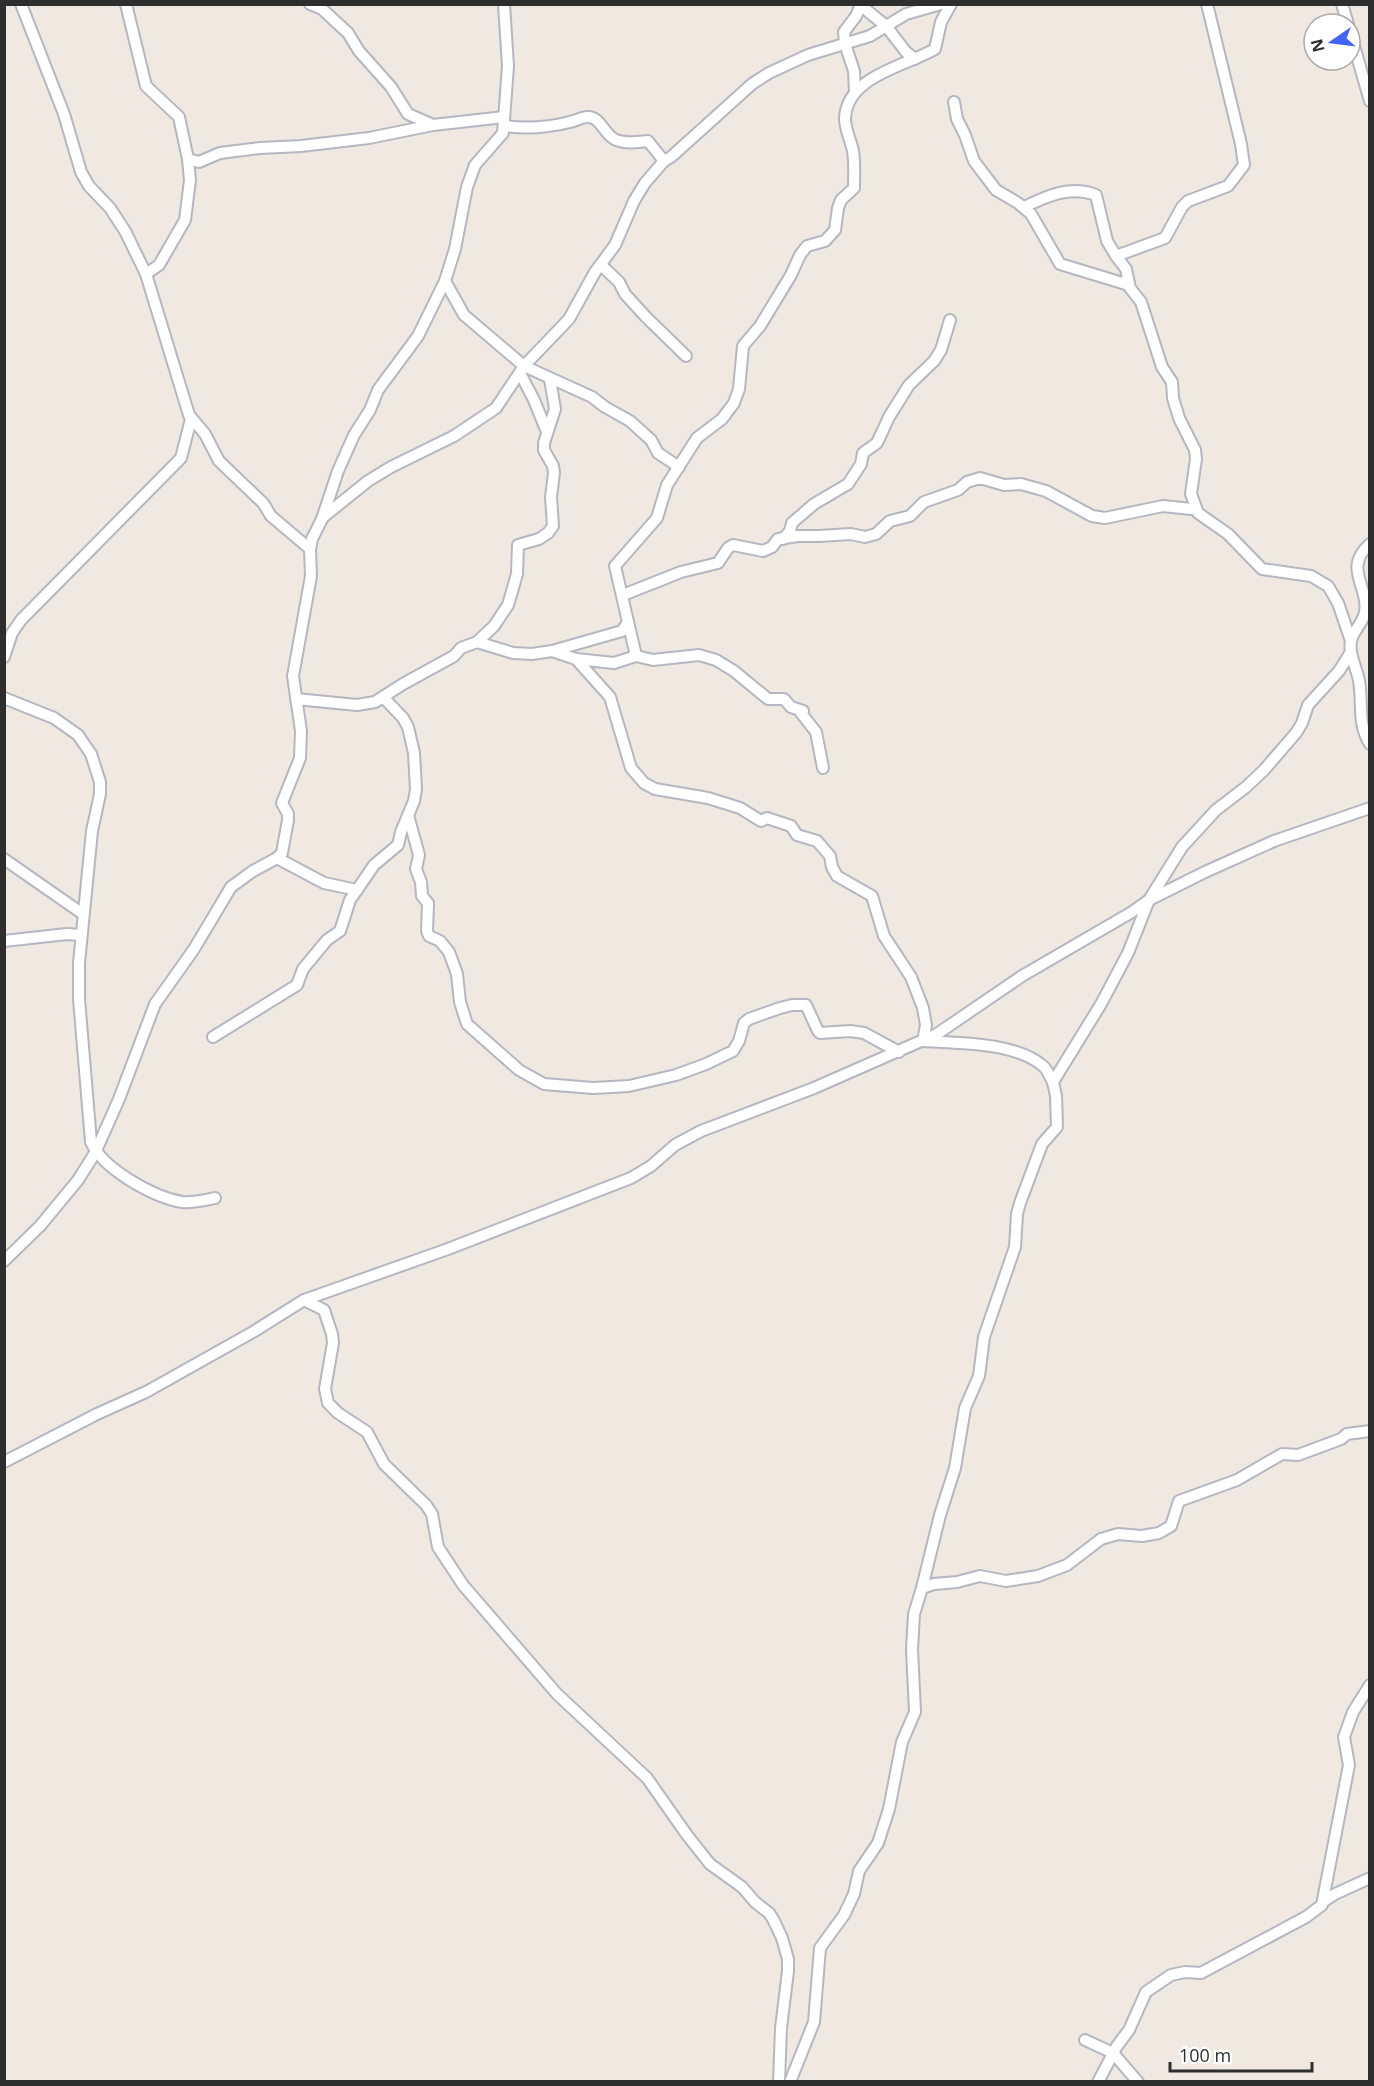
<svg xmlns="http://www.w3.org/2000/svg" width="1374" height="2086" viewBox="0 0 1374 2086" font-family="'Open Sans',sans-serif">
<rect width="100%" height="100%" fill="#efe9e1"/>
<g fill="none" stroke-linecap="round" stroke-linejoin="round">
<g stroke="#b4b7c1" stroke-width="14">
<g id="minor">
<path d="M 21,4 L 64,114 L 81,172 L 89,186 L 110,208 L 125,231 L 146,274 L 189,415 L 205,434 L 219,461 L 263,503 L 271,516 L 310,549"/>
<path d="M 126,4 L 146,86 L 179,117 L 188,159 L 199,162 L 220,153 L 260,148 L 301,146 L 369,138 L 433,125 L 504,117"/>
<path d="M 310,4 L 322,9 L 348,33 L 359,51 L 391,87 L 408,114 L 433,125"/>
<path d="M 859,4 L 886,26 L 906,52 L 915,59"/>
<path d="M 1207,4 L 1241,144 L 1244,165 L 1228,186 L 1188,201 L 1182,207 L 1165,238 L 1116,256 L 1126,269 L 1130,288 L 1141,302 L 1162,367 L 1172,382 L 1173,398 L 1179,418 L 1195,450 L 1196,459 L 1191,494 L 1198,513 L 1228,534 L 1262,569 L 1311,576 L 1328,586 L 1338,603 L 1351,641"/>
<path d="M 1342,4 L 1348,24"/>
<path d="M 1350,32 L 1370,101"/>
<path d="M 855,92 L 854,71 L 845,44 L 844,32 L 856,16 L 860,7"/>
<path d="M 954,102 L 957,119 L 965,135 L 974,161 L 996,190 L 1018,203 L 1031,214 L 1060,264 L 1129,285"/>
<path d="M 505,126 C 525,129 550,127 570,122 C 576,121 581,117 588,117 C 601,117 604,135 616,140 C 626,144 637,142 648,141 L 664,161"/>
<path d="M 1024,207 C 1047,196 1070,185 1096,195 L 1107,241 L 1116,256"/>
<path d="M 601,265 L 619,282 L 625,294 L 646,317 L 686,356"/>
<path d="M 146,274 L 159,265 L 185,220 L 190,180 L 188,159"/>
<path d="M 445,281 L 464,315 L 524,366 L 592,397 L 605,407 L 630,421 L 651,440 L 658,453 L 679,467"/>
<path d="M 520,373 L 534,400 L 547,432"/>
<path d="M 322,518 L 368,481 L 391,467 L 454,436 L 496,408 L 524,366 L 569,319 L 595,272 L 615,245 L 634,201 L 645,183 L 664,161 L 671,157 L 752,84 L 769,73 L 808,55 L 870,36 L 906,14 L 941,4"/>
<path d="M 783,539 L 790,531 L 792,523 L 814,504 L 848,484 L 861,464 L 863,453 L 877,443 L 889,417 L 909,385 L 934,361 L 941,350 L 950,320"/>
<path d="M 1370,544 C 1342,568 1370,588 1365,612 C 1363,624 1353,630 1351,641 C 1348,654 1357,668 1359,681 C 1363,703 1357,724 1370,744"/>
<path d="M 623,595 L 681,572 L 718,563 L 728,548 L 733,545 L 763,551 L 772,547 L 778,539 L 798,536 L 819,536 L 851,534 L 865,537 L 876,534 L 890,521 L 910,516 L 924,502 L 958,490 L 967,482 L 980,478 L 1004,485 L 1021,484 L 1046,491 L 1092,516 L 1105,518 L 1163,506 L 1191,509 L 1195,507"/>
<path d="M 477,642 L 513,653 L 532,654 L 552,651 L 576,659 L 610,697 L 631,768 L 644,783 L 655,789 L 708,798 L 740,808 L 761,821 L 767,818 L 791,826 L 797,835 L 817,841 L 830,856 L 832,867 L 837,876 L 872,896 L 884,936 L 911,977 L 923,1008 L 926,1025 L 923,1041 C 958,1043 1015,1042 1043,1066 C 1047,1069 1050,1077 1053,1082"/>
<path d="M 552,651 L 622,631 L 628,622"/>
<path d="M 636,656 L 615,566 L 657,518 L 667,485 L 697,438 L 722,419 L 734,403 L 739,389 L 743,346 L 760,326 L 791,275 L 800,255 L 807,246 L 825,241 L 835,230 L 838,208 L 841,200 L 854,188 C 854,176 855,163 853,151 C 851,141 845,129 845,119 C 846,76 906,66 935,49 L 941,22 L 951,4"/>
<path d="M 4,657 L 12,633 L 21,620 L 181,458 L 191,419"/>
<path d="M 576,659 L 614,663 L 636,656 L 653,660 L 699,655 L 716,660 L 734,671 L 768,699 L 784,699 L 791,707 L 803,711 L 801,713 L 816,732 L 823,768"/>
<path d="M 4,698 L 54,718 L 78,735 L 91,754 L 100,782 L 100,794 L 92,831 L 79,963 L 79,999 L 91,1142 C 103,1169 153,1197 182,1202 C 193,1203 205,1200 215,1198"/>
<path d="M 296,699 L 357,705 L 375,702 L 403,684 L 454,656 L 461,648 L 477,642 L 494,626 L 508,605 L 517,574 L 518,545 L 539,539 L 548,533 L 553,526 L 551,497 L 554,473 L 553,466 L 544,450 L 544,443 L 555,409 L 550,379"/>
<path d="M 408,815 L 419,855 L 416,869 L 421,882 L 422,896 L 428,903 L 427,931 L 429,936 L 440,941 L 449,952 L 457,974 L 460,1002 L 467,1024 L 519,1070 L 544,1084 L 593,1088 L 629,1086 L 676,1075 L 706,1064 L 733,1051 L 739,1041 L 744,1023 L 749,1019 L 780,1008 L 792,1005 L 806,1005 L 818,1031 L 820,1033 L 850,1031 L 864,1033 L 899,1052"/>
<path d="M 277,858 L 324,883 L 357,890 L 374,865 L 398,845 L 401,832 L 414,801 L 416,789 L 414,753 L 408,727 L 403,718 L 383,697"/>
<path d="M 4,859 L 83,914"/>
<path d="M 4,941 L 67,934 L 81,935"/>
<path d="M 213,1037 L 297,985 L 303,969 L 327,940 L 340,931 L 350,900 L 357,890"/>
<path d="M 4,1261 L 40,1226 L 78,1180 L 95,1153 L 119,1099 L 155,1004 L 194,949 L 231,887 L 253,871 L 277,858 L 282,853 L 288,820 L 288,814 L 282,803 L 300,758 L 301,731 L 293,676 L 311,576 L 310,549 L 312,539 L 322,519 L 338,471 L 354,435 L 370,410 L 378,390 L 418,336 L 445,281 L 455,249 L 467,187 L 475,165 L 503,133 L 508,66 L 504,4"/>
<path d="M 304,1300 L 324,1310 L 332,1334 L 333,1343 L 325,1389 L 328,1403 L 338,1413 L 367,1432 L 384,1464 L 426,1505 L 432,1514 L 438,1547 L 463,1585 L 557,1694 L 647,1778 L 687,1835 L 710,1864 L 742,1887 L 755,1902 L 769,1913 L 773,1919 L 782,1938 L 788,1959 L 788,1971 L 781,2028 L 779,2082"/>
<path d="M 4,1462 L 97,1414 L 146,1392 L 253,1332 L 304,1300 L 448,1249 L 631,1178 L 651,1166 L 675,1145 L 701,1131 L 814,1088 L 937,1034 L 1022,976 L 1132,912 L 1149,900 L 1205,872 L 1274,841 L 1370,808"/>
<path d="M 922,1588 L 934,1584 L 957,1582 L 980,1576 L 1006,1581 L 1038,1576 L 1067,1565 L 1101,1539 L 1118,1534 L 1142,1536 L 1159,1533 L 1171,1526 L 1179,1501 L 1237,1480 L 1282,1454 L 1298,1455 L 1341,1439 L 1347,1434 L 1370,1431"/>
<path d="M 1324,1901 L 1335,1894 L 1370,1878"/>
<path d="M 1085,2040 L 1113,2053 L 1138,2082"/>
<path d="M 790,2082 L 814,2022 L 820,1948 L 844,1915 L 854,1894 L 859,1871 L 878,1843 L 889,1809 L 902,1742 L 915,1712 L 912,1649 L 914,1614 L 922,1588 L 940,1515 L 955,1468 L 965,1408 L 979,1376 L 984,1337 L 1015,1247 L 1017,1214 L 1020,1203 L 1042,1144 L 1057,1127 L 1056,1096 L 1053,1082 L 1101,1004 L 1128,953 L 1149,900 L 1182,847 L 1216,810 L 1246,787 L 1264,770 L 1296,733 L 1302,723 L 1308,705 L 1339,671 L 1351,652"/>
<path d="M 1098,2082 L 1117,2046 L 1129,2030 L 1146,1992 L 1171,1975 L 1185,1972 L 1201,1973 L 1306,1917 L 1322,1905 L 1349,1765 L 1344,1737 L 1353,1712 L 1370,1685"/>
</g>
</g>
<use href="#minor" stroke="#fff" stroke-width="10"/>
</g>
<rect width="1374" height="2086" fill="none" stroke="#2e2e2e" stroke-width="12"/>
<g transform="translate(1332 42) rotate(256)"><circle r="28" fill="#ffffff" stroke="#ababab" stroke-width="1.5"/>
<path d="M0-4.5L10 22L0 15L-10 22Z" fill="#4264fb"/>
<text y="-9" font-size="16" font-weight="bold" text-anchor="middle" fill="#2e2e2e">N</text>
</g>
<path d="M1170 2062v9h142v-9" fill="none" stroke="#2e2e2e" stroke-width="3"/>
<text x="1179" y="2062" font-size="18" fill="#2e2e2e" stroke="#ffffff" stroke-width="4.5" paint-order="stroke">100 m</text>
</svg>
